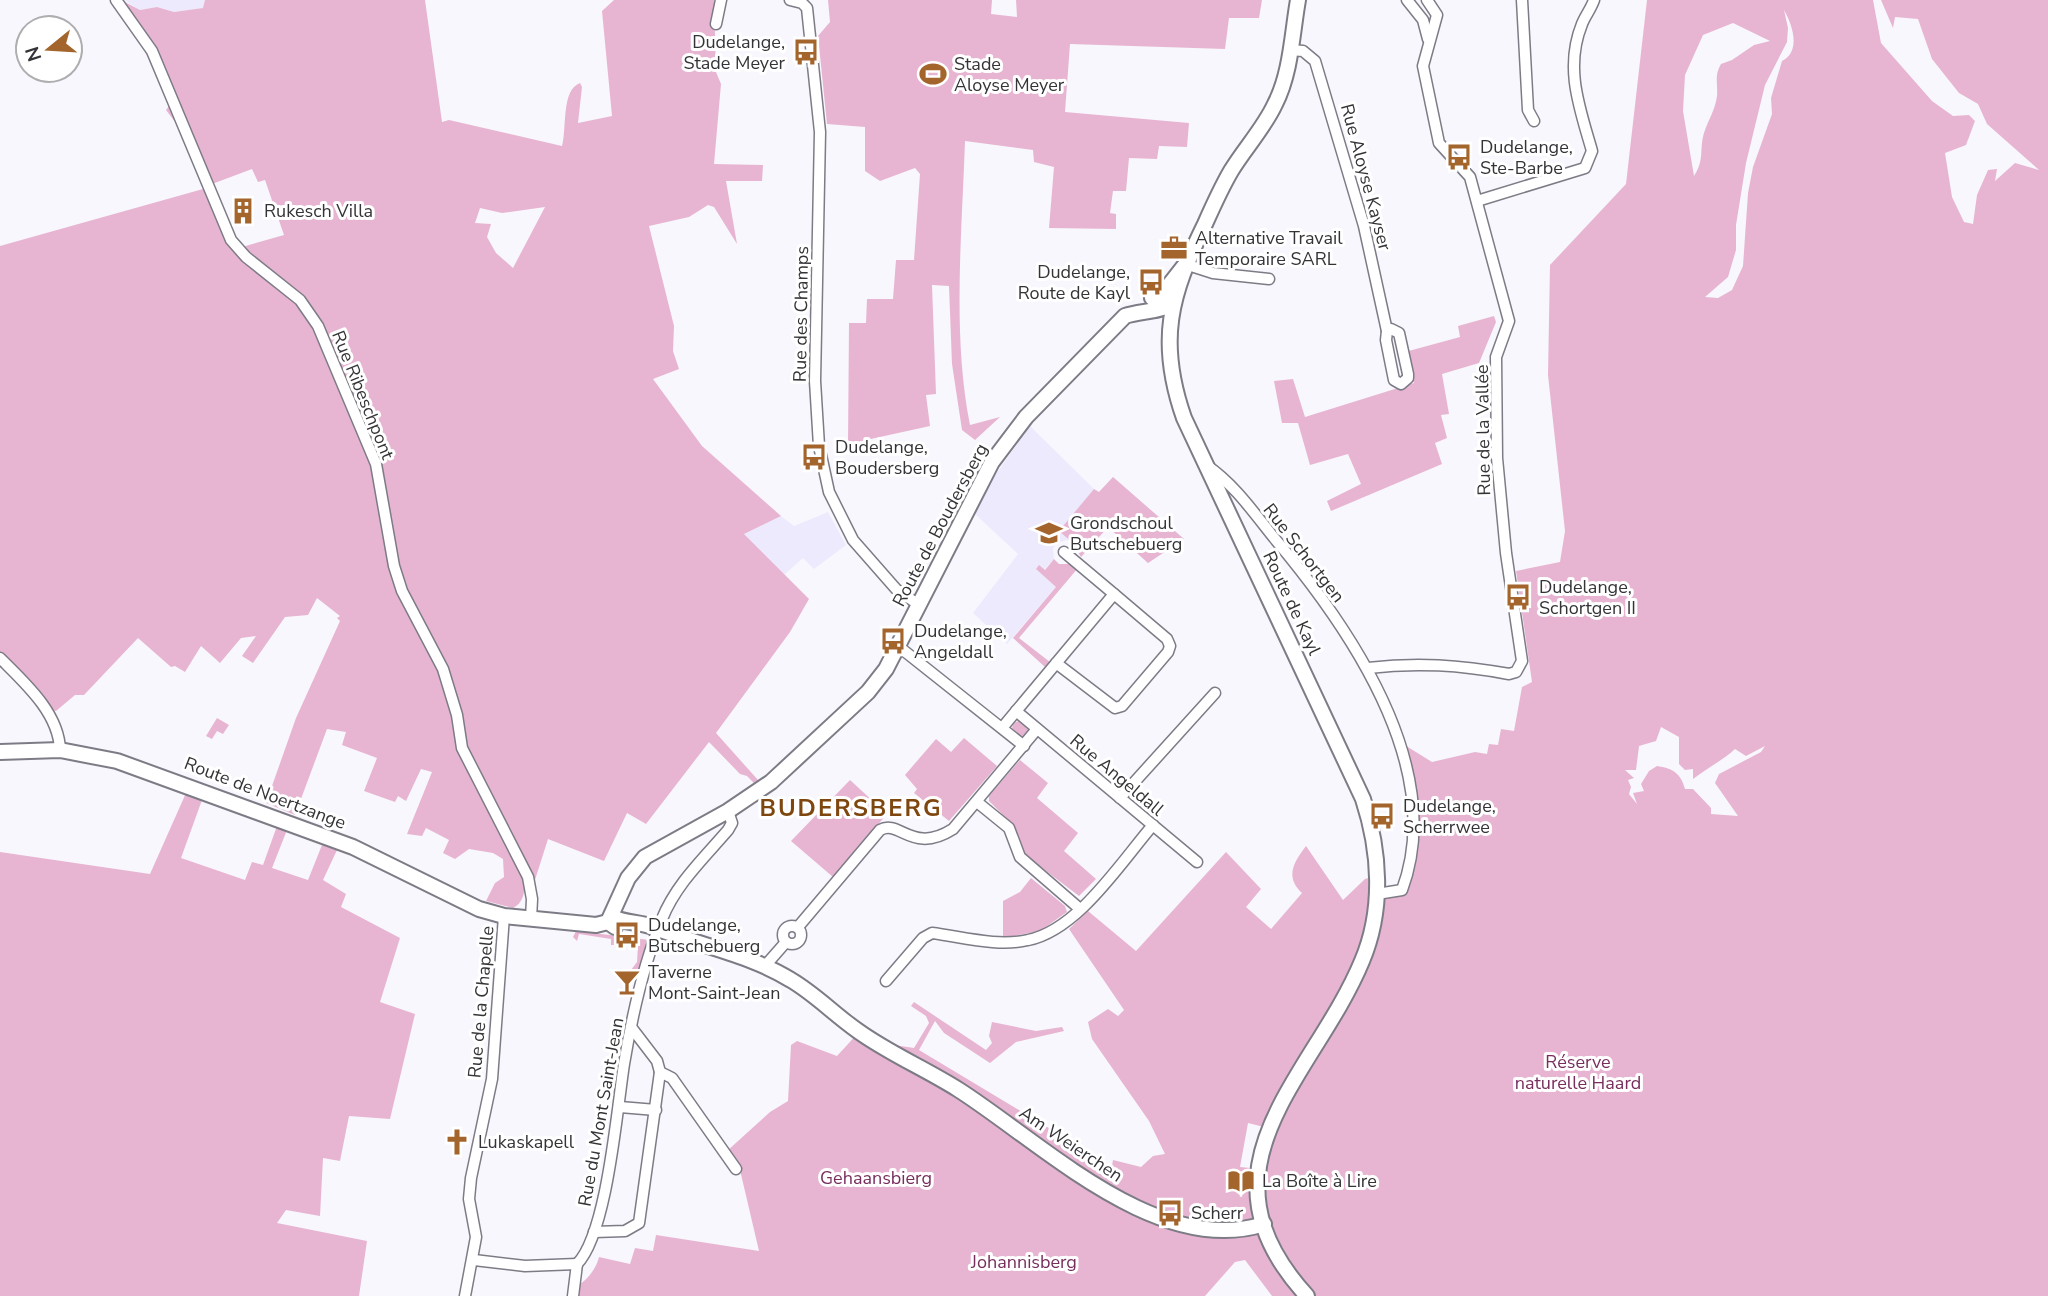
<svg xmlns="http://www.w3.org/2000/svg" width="2048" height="1296" viewBox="0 0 2048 1296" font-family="'Nunito Sans',sans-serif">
<rect width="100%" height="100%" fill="#f8f7fd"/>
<g fill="#edeafd">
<path d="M 124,0 L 205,0 L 204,8 L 174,12 L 157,7 L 140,10 Z"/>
<path d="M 1030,426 L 1094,489 L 1099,492 L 1113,477 L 1184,539 L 1148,563 L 1108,527 L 1081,557 L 1073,543 L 1067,540 L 1057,543 L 1053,548 L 1054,559 L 1044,570 L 1056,587 L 1007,644 L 973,613 L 1018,554 L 975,514 L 994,477 Z"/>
<path d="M 828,512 L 846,545 L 814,569 L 803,558 L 784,575 L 744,534 L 781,516 L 794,526 Z"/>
</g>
<g fill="#e7b5d2" fill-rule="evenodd">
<path d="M 121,0 L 140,10 L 157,7 L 174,12 L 203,8 L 205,0 L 425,0 L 442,122 L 449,120 L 562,146 C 567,128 561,90 580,83 L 582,87 L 578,123 L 612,116 L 602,11 L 614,0 L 714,0 L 716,72 L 721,84 L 714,164 L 763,165 L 762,181 L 726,181 L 737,244 L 714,207 L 708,205 L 689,217 L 649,226 L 674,326 L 673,351 L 679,369 L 653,379 L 702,446 L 781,516 L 744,534 L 809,599 L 790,632 L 716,733 L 758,780 L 754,783 L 747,776 L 740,774 L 709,742 L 646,824 L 627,813 L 604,861 L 548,839 L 534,883 L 523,858 C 524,874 530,900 513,908 L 486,901 L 495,883 L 504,877 L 503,859 L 493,853 L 469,849 L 455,859 L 443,853 L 449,840 L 426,828 L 422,836 L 407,834 L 432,772 L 421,769 L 406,801 L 398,796 L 395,802 L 364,791 L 377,758 L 342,745 L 346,732 L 327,729 L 295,815 L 266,803 L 296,718 L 340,621 L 337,618 L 340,616 L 317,598 L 308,615 L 285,617 L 253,663 L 242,656 L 256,636 L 241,638 L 220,663 L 201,646 L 185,672 L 175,666 L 171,667 L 138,638 L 84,695 L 75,695 L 56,711 L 51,710 L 24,676 L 0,653 L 0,246 L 203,189 L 179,127 L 166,110 L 169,106 L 140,40 L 136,20 ZM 252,169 L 258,182 L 265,180 L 284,235 L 242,247 L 234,238 L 212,184 ZM 545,207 L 513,268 L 496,253 L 487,237 L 491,224 L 475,223 L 480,208 L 502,213 ZM 373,466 L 395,565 L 409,601 L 392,571 Z"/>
<path d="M 828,0 L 992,0 L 991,14 L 1017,17 L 1016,0 L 1262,0 L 1259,18 L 1229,18 L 1225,49 L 1070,44 L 1065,112 L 1189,123 L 1187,147 L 1159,146 L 1157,159 L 1129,158 L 1126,191 L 1113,191 L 1110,213 L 1116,214 L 1116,229 L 1049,228 L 1054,167 L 1034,162 L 1033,150 L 965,141 C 962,232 952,335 970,425 L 1000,417 L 975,440 L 962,430 L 952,364 L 949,286 L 932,285 L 936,394 L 926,395 L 930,426 L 848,444 L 849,323 L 866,323 L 867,299 L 893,299 L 896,260 L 914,260 L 920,174 L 915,168 L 880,181 L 865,171 L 865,127 L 827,124 L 818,36 L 830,22 Z"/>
<path d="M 1647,0 L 1873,0 L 1881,43 L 1932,101 L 1953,116 L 1969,115 L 1975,121 L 1966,145 L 1945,153 L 1952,197 L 1964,222 L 1973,224 L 1977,195 L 1988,170 L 1997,169 L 1995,181 L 2015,163 L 2039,170 L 1987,124 L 1978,104 L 1959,93 L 1932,59 L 1918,19 L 1895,17 L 1893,28 L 1881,0 L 2048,0 L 2048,1296 L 1272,1296 L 1245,1260 L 1235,1262 L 1205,1296 L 573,1296 L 576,1286 C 587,1281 596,1269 599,1257 L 630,1264 L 635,1248 L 653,1251 L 656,1235 L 759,1251 L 740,1170 L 727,1151 L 770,1112 L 788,1101 L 791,1045 L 797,1041 L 837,1056 L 859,1032 L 874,1042 L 914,1048 L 929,1023 L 926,1016 L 911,1006 L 914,1002 L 986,1050 L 992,1043 L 989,1036 L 992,1022 L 1036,1031 L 1062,1027 L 1064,1031 L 1016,1042 L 990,1063 L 944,1033 L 935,1021 L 919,1050 L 1112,1166 L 1113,1160 L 1141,1167 L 1153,1156 L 1165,1154 L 1149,1121 L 1092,1039 L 1088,1022 L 1108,1009 L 1118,1016 L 1124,1010 L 1069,929 L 1088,911 L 1136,951 L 1226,852 L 1261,889 L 1246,907 L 1271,929 L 1302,893 C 1285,877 1293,863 1306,846 L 1343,900 L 1365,879 L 1371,877 L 1370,894 L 1408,889 C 1418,837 1419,795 1403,744 L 1432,762 L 1475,752 L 1487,754 L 1489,744 L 1498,745 L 1501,729 L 1514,731 L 1522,687 L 1532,682 L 1516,571 L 1560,562 L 1565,531 L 1548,375 L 1550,265 L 1626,184 ZM 1784,10 C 1793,26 1801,51 1782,61 L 1771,98 L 1772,114 L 1753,167 L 1748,193 L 1743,266 L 1732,290 L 1718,298 L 1705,297 L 1728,277 L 1736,250 L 1736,225 L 1746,163 L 1765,85 L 1787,42 L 1788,28 ZM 1733,23 L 1770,41 L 1754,45 L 1732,60 L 1721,64 C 1714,76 1718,83 1717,96 C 1715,111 1708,120 1704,133 C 1699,150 1705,159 1694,176 L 1683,111 L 1685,75 L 1703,35 ZM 1661,727 L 1679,737 L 1679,764 L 1685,770 L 1693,769 L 1693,779 C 1707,768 1722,761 1735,749 L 1746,756 L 1765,746 L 1761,752 L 1719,774 L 1715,783 L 1738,816 L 1711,814 L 1711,808 L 1693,789 L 1685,789 C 1681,773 1672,768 1657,766 L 1649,771 L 1641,784 L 1644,791 L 1633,793 L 1637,804 L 1629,794 L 1631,787 L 1628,780 L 1634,778 L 1625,770 L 1636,770 L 1639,746 L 1656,741 ZM 1248,1123 L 1268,1128 L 1260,1169 L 1240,1167 Z"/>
<path d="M 1494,316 L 1496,322 L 1479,363 L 1442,374 L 1449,414 L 1441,415 L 1447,438 L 1435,443 L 1442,464 L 1331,511 L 1327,501 L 1361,484 L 1348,454 L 1310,465 L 1298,423 L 1282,423 L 1274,381 L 1293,379 L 1305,417 L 1414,383 L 1405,352 L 1460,337 L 1458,326 Z"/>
<path d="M 1113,477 L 1184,539 L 1148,563 L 1108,527 L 1081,557 L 1073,543 L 1059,531 L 1094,489 L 1099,492 Z"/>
<path d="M 1054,559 L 1059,564 L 1073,564 L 1078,568 L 1019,638 L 1050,662 L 1045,667 L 1013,638 L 1056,587 L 1036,569 L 1039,565 L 1045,570 Z"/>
<path d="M 217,718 L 229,725 L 223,734 L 217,731 L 212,739 L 206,736 Z"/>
<circle cx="1020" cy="729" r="8"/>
<path d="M 964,738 L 997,766 L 949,821 L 914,793 L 917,789 L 905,775 L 936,739 L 951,752 Z"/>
<path d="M 1020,760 L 1048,783 L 1037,798 L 1078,833 L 1064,851 L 1096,879 L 1079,896 L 1025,855 L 1013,825 L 989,801 L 989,796 Z"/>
<path d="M 850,780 L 887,814 L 833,877 L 791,841 Z"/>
<path d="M 186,793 L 202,800 L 181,858 L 245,880 L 252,862 L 263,865 L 277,826 L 287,830 L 272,868 L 308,880 L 322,845 L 337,850 L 323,880 L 346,894 L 341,907 L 400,938 L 380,1002 L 415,1014 L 390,1119 L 349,1116 L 340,1161 L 323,1158 L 320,1216 L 286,1210 L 277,1223 L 367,1241 L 359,1296 L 0,1296 L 0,852 L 150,874 Z"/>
<path d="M 1031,878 L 1065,906 L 1067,912 L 1040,931 L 1003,938 L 1003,901 L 1020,892 Z"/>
<path d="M 576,931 L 618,936 L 618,943 L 626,943 L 626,937 L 649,940 L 639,974 L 631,970 L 637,962 L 638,945 L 611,945 L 611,939 L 579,934 L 577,941 L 573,937 Z"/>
</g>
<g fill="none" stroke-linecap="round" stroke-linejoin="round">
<g stroke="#7d7c86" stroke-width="13">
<g id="minor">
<path d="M 116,0 L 152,51 L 231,240 L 246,257 L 300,300 L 318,326 L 376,464 L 394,566 L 402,591 L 443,669 L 457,715 L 462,748 L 528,877 L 532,899 L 531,919"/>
<path d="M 790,0 L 802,3 L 807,8 L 820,132 L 815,381 L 819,446 L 829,492 L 853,540 L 896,589 L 919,605"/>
<path d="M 1407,0 L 1423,20 L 1428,39"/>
<path d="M 1522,0 L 1528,110 L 1534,121"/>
<path d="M 716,24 L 721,0"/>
<path d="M 1290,50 L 1303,51 L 1315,61 L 1364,226 L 1387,331"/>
<path d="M 1477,201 L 1585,168 L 1592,151 C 1580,109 1564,68 1582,24 C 1585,16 1591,9 1594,0"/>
<path d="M 1185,264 L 1213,273 L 1269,279"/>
<path d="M 1391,329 L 1399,333 L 1408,374 L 1408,378 L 1401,384 L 1394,380 L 1386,340 L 1387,331 Z"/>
<path d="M 1206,465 C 1234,484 1254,513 1275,539 C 1350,628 1447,769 1402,890 L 1377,894"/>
<path d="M 1064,552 L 1114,594"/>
<path d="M 898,646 L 1024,746"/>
<path d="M 0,658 C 25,683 59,713 60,750"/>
<path d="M 1368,668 C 1417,662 1460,665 1509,674 L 1516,672 L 1522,661 L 1506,553 L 1497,458 L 1496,357 L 1509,321 L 1470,177 L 1439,143 L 1423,66 L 1437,15 L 1427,0"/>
<path d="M 1016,711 L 1197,862"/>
<path d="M 1002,728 L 1114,594 L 1167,639 L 1170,646 L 1168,652 L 1122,706 L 1115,708 L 1056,663"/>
<path d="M 1120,798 L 1215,693"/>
<path d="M 977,802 L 1009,828 L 1020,857 L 1080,909"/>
<circle cx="792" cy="935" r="9"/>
<path d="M 798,927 L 880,830 C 900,819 912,855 953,829 L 1037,729"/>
<path d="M 765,966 L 786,942"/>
<path d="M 886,981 L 923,938 L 932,933 C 963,937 998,947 1028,940 C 1078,930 1121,862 1153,825"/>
<path d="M 631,1027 L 657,1061 L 660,1072 L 672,1078 L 736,1169"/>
<path d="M 620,1107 L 656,1110"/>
<path d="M 594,1232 L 625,1231 L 639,1223 L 660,1072"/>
<path d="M 474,1260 L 525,1266 L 577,1264"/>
<path d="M 577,1264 C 607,1234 617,1109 624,1064 C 632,1016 643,965 662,919 C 676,884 704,858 728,830 L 732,823 L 728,811"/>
<path d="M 465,1296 L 476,1237 L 469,1199 L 471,1178 L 492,1079 L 504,916"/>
<path d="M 573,1296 L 577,1264"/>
</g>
</g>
<g stroke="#7d7c86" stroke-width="18">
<g id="secondary">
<path d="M 1152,298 L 1162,294 L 1184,266"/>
<path d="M 0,752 L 60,750 L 117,761 L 353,847 L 479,909 L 504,916 L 596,925 L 608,922 L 615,927"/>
<path d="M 612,917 C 625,923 640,922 653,927 C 697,945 749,954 791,980 C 815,994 835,1015 858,1031 C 890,1054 926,1069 959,1090 C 1042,1143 1158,1258 1264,1224"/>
<path d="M 608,922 L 628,878 L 645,857 L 728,811 L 771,782 L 868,692 L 886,669 L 992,462 L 1026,417 L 1125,316 C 1140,311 1159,312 1172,304 L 1160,295"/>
</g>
</g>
<g stroke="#7d7c86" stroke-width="18">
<path id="primary" d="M 1298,0 C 1292,34 1291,73 1275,104 C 1264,128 1245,148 1231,171 C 1221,188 1213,206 1205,224 C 1170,295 1157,341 1184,418 L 1363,799 C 1380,851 1384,909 1362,961 C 1314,1077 1188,1166 1307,1296"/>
</g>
<use href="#minor" stroke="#fff" stroke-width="10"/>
<use href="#secondary" stroke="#fff" stroke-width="14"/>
<use href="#primary" stroke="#fff" stroke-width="14"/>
</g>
<defs>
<g id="bus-bare" transform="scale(2.1)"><path d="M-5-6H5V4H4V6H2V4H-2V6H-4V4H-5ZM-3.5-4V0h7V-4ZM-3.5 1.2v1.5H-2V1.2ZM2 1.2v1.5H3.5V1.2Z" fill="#a4652d" stroke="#fff" stroke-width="2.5" paint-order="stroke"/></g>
<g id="stadium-bare" transform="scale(2.1)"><path d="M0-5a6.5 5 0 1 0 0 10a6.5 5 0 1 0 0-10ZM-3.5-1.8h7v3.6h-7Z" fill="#a4652d" stroke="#fff" stroke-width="2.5" paint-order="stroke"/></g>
<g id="building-bare" transform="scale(2.1)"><path d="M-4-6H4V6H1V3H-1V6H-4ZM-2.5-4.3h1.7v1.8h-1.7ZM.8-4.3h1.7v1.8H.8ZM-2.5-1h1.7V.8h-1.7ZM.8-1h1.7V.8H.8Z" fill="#a4652d" stroke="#fff" stroke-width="2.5" paint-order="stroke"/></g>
<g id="office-bare" transform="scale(2.1)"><path d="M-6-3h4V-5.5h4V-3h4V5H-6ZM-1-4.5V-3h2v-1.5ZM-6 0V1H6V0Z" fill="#a4652d" stroke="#fff" stroke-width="2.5" paint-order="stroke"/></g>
<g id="school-bare" transform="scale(2.1)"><path d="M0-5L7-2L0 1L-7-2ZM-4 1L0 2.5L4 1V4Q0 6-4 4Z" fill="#a4652d" stroke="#fff" stroke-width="2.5" paint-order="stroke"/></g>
<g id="bar-bare" transform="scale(2.1)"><path d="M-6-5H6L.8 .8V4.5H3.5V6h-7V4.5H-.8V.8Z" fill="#a4652d" stroke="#fff" stroke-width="2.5" paint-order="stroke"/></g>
<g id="church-bare" transform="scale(2.1)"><path d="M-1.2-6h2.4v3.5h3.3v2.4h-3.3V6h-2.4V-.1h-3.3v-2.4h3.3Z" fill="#a4652d" stroke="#fff" stroke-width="2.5" paint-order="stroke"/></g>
<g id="library-bare" transform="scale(2.1)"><path d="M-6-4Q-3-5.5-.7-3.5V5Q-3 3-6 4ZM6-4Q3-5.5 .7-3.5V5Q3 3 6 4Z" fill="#a4652d" stroke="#fff" stroke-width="2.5" paint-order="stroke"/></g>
</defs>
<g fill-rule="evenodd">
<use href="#bus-bare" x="806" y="52"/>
<use href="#stadium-bare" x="933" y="74"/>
<use href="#bus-bare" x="1459" y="157"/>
<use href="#building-bare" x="243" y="211"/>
<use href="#office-bare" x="1174" y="248"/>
<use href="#bus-bare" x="1151" y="282"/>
<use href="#bus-bare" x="814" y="457"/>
<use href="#school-bare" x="1049" y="533"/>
<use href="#bus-bare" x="1518" y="597"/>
<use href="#bus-bare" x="893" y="641"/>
<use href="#bus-bare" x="1382" y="816"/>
<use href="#bus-bare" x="627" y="935"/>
<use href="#bar-bare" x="627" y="982"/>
<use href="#church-bare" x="457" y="1142"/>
<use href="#library-bare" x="1241" y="1181"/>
<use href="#bus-bare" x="1170" y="1213"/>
</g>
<g text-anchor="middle" stroke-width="6" stroke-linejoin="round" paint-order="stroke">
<g font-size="18" fill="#343337" stroke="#fff" text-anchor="start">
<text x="785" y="48" text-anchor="end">Dudelange,<tspan x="785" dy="21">Stade Meyer</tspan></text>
<text x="954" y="70">Stade<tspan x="954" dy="21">Aloyse Meyer</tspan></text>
<text x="1480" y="153">Dudelange,<tspan x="1480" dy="21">Ste-Barbe</tspan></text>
<text x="264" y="217">Rukesch Villa</text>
<text x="1195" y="244">Alternative Travail<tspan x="1195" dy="21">Temporaire SARL</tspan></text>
<text x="1130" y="278" text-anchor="end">Dudelange,<tspan x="1130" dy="21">Route de Kayl</tspan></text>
<text x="835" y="453">Dudelange,<tspan x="835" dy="21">Boudersberg</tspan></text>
<text x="1070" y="529">Grondschoul<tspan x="1070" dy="21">Butschebuerg</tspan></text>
<text x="1539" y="593">Dudelange,<tspan x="1539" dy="21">Schortgen II</tspan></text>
<text x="914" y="637">Dudelange,<tspan x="914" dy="21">Angeldall</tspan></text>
<text x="1403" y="812">Dudelange,<tspan x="1403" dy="21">Scherrwee</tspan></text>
<text x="648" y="931">Dudelange,<tspan x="648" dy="21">Butschebuerg</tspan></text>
<text x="648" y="978">Taverne<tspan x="648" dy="21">Mont-Saint-Jean</tspan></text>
<text x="478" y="1148">Lukaskapell</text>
<text x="1262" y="1187">La Boîte à Lire</text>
<text x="1191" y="1219">Scherr</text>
</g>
<g font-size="18" fill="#343337" stroke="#fff">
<text transform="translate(1366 177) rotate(75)" y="6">Rue Aloyse Kayser</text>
<text transform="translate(801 314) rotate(-89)" y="6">Rue des Champs</text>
<text transform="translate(363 395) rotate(68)" y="6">Rue Ribeschpont</text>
<text transform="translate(1483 430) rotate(-91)" y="6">Rue de la Vallée</text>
<text transform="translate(940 525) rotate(-62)" y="6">Route de Boudersberg</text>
<text transform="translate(1304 553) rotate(52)" y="6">Rue Schortgen</text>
<text transform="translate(1292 603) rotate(65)" y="6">Route de Kayl</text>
<text transform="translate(1117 775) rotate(40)" y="6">Rue Angeldall</text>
<text transform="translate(265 793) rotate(21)" y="6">Route de Noertzange</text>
<text transform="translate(481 1002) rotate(-85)" y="6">Rue de la Chapelle</text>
<text transform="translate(601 1112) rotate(-80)" y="6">Rue du Mont Saint-Jean</text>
<text transform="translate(1071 1144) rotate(34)" y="6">Am Weierchen</text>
</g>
<g font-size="18" fill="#772e5d" stroke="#fff">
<text x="1578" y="1068">Réserve<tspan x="1578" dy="21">naturelle Haard</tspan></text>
<text x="876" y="1184">Gehaansbierg</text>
<text x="1024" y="1268">Johannisberg</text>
</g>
<g font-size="24" font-weight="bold" letter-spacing="2" fill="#7f4710" stroke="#fff">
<text x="851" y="816">BUDERSBERG</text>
</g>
</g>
<g transform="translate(49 49) rotate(252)"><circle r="33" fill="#ffffff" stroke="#aeadaf" stroke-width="2"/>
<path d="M0-5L12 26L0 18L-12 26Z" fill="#a4652d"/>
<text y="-10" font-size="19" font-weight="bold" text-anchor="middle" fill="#343337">N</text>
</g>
</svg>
